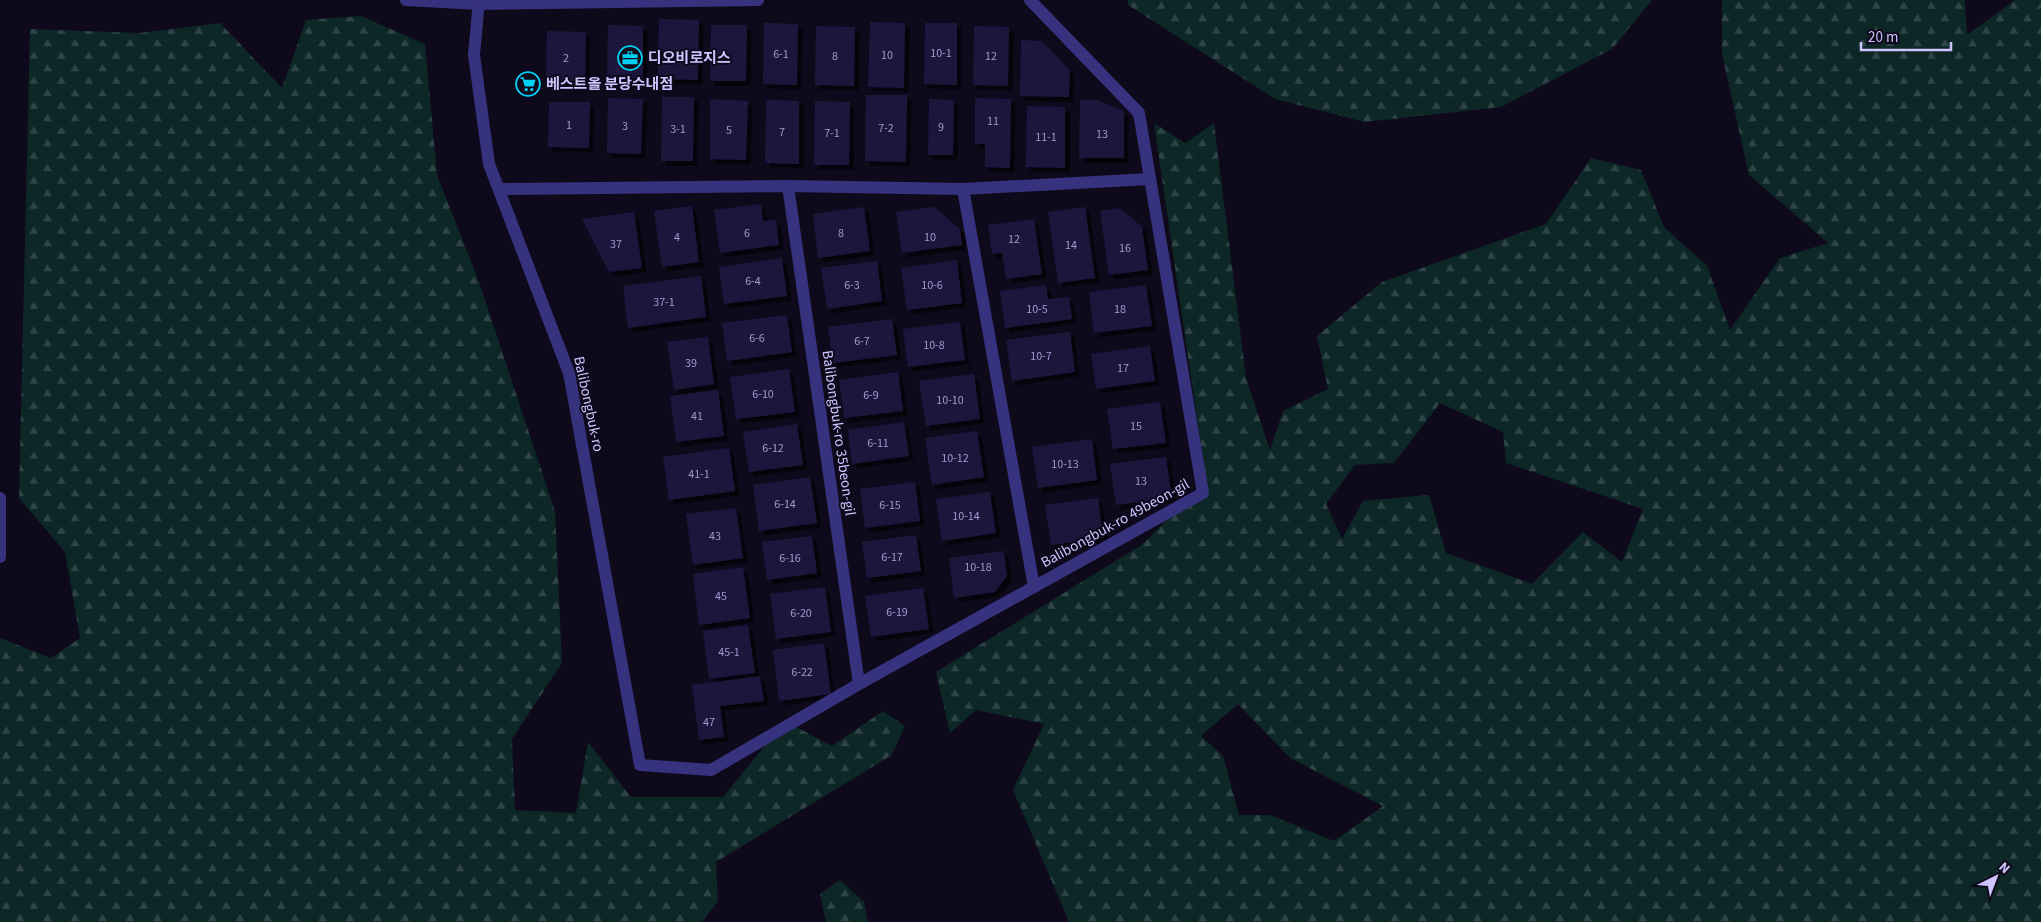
<svg xmlns="http://www.w3.org/2000/svg" width="2041" height="922" viewBox="0 0 2041 922" font-family="'Source Sans 3','Noto Sans KR',sans-serif">
<defs>
<pattern id="forest-firs" width="22" height="20" patternUnits="userSpaceOnUse" patternTransform="scale(1.25)"><rect width="22" height="20" fill="#0d2626"/><path d="M5 1l3.5 6h-7zM16 11l3.5 6h-7z" fill="#2f4447"/></pattern>
<filter id="shadow"><feDropShadow dx="4.5" dy="4.5" stdDeviation="0" flood-color="#0009"/></filter>
</defs>
<rect width="100%" height="100%" fill="#0e0a1c"/>
<g fill="url(#forest-firs)" fill-rule="evenodd">
<path d="M 1128,0 L 1652,0 L 1612,49 L 1501,107 L 1365,122 L 1275,99 L 1128,5 Z"/>
<path d="M 1722,0 L 1965,0 L 1967,35 L 2015,0 L 2041,0 L 2041,922 L 1069,922 L 1013,790 L 1044,724 L 976,710 L 950,733 L 936,672 L 1143,544 L 1206,480 L 1154,123 L 1185,143 L 1214,123 L 1246,378 L 1270,450 L 1283,411 L 1328,389 L 1317,336 L 1382,282 L 1546,224 L 1591,158 L 1641,170 L 1664,227 L 1707,266 L 1730,330 L 1780,258 L 1828,243 L 1749,175 L 1722,54 ZM 1440,403 L 1503,432 L 1506,463 L 1643,509 L 1622,562 L 1583,532 L 1532,584 L 1446,553 L 1429,495 L 1363,501 L 1342,539 L 1326,504 L 1355,465 L 1394,463 ZM 1238,704 L 1290,758 L 1383,806 L 1334,841 L 1270,815 L 1239,815 L 1223,756 L 1201,736 Z"/>
<path d="M 361,16 L 425,44 L 437,175 L 479,282 L 555,511 L 562,663 L 512,739 L 515,810 L 576,813 L 588,742 L 631,797 L 723,797 L 785,721 L 832,746 L 883,711 L 905,726 L 892,755 L 716,862 L 718,901 L 702,922 L 0,922 L 0,638 L 51,658 L 80,638 L 65,552 L 19,498 L 30,29 L 139,33 L 220,23 L 282,88 L 306,20 Z"/>
<path d="M 840,880 L 864,902 L 868,922 L 826,922 L 820,894 Z"/>
</g>
<g fill="#1f153e" filter="url(#shadow)">
<path d="M 659,19 L 699,20 L 698,80 L 658,79 Z"/>
<path d="M 870,22 L 905,23 L 904,88 L 868,87 Z"/>
<path d="M 764,23 L 798,24 L 797,85 L 763,84 Z"/>
<path d="M 925,23 L 957,23 L 957,85 L 924,84 Z"/>
<path d="M 608,25 L 643,26 L 643,81 L 607,80 Z"/>
<path d="M 711,25 L 747,25 L 746,81 L 710,81 Z"/>
<path d="M 816,26 L 855,27 L 854,86 L 815,85 Z"/>
<path d="M 974,26 L 1009,27 L 1008,86 L 973,85 Z"/>
<path d="M 547,31 L 586,32 L 585,84 L 546,83 Z"/>
<path d="M 1021,40 L 1042,41 L 1070,70 L 1069,97 L 1020,96 Z"/>
<path d="M 866,95 L 907,95 L 906,162 L 865,161 Z"/>
<path d="M 662,97 L 694,97 L 693,161 L 661,161 Z"/>
<path d="M 608,98 L 643,99 L 641,154 L 607,153 Z"/>
<path d="M 975,98 L 1011,99 L 1010,168 L 985,167 L 985,144 L 975,144 Z"/>
<path d="M 710,99 L 748,101 L 746,160 L 710,159 Z"/>
<path d="M 929,99 L 954,100 L 953,155 L 928,155 Z"/>
<path d="M 766,100 L 799,101 L 799,164 L 765,163 Z"/>
<path d="M 1080,100 L 1097,100 L 1124,111 L 1124,158 L 1079,158 Z"/>
<path d="M 815,101 L 850,102 L 849,165 L 814,165 Z"/>
<path d="M 549,102 L 590,102 L 589,148 L 548,147 Z"/>
<path d="M 1027,106 L 1065,107 L 1065,168 L 1026,167 Z"/>
<path d="M 761,204 L 763,221 L 776,220 L 779,245 L 720,253 L 714,210 Z"/>
<path d="M 692,206 L 699,262 L 662,267 L 654,211 Z"/>
<path d="M 864,207 L 870,251 L 818,258 L 813,214 Z"/>
<path d="M 934,207 L 960,229 L 962,245 L 902,253 L 896,212 Z"/>
<path d="M 1085,207 L 1095,278 L 1058,283 L 1048,212 Z"/>
<path d="M 1120,208 L 1142,227 L 1148,270 L 1109,275 L 1100,211 Z"/>
<path d="M 634,212 L 642,268 L 609,272 L 582,219 Z"/>
<path d="M 1034,219 L 1042,274 L 1006,279 L 1002,253 L 992,254 L 988,225 Z"/>
<path d="M 782,258 L 787,296 L 724,304 L 719,267 Z"/>
<path d="M 957,260 L 962,303 L 907,310 L 901,268 Z"/>
<path d="M 877,261 L 882,301 L 827,309 L 821,268 Z"/>
<path d="M 701,276 L 706,317 L 628,328 L 623,286 Z"/>
<path d="M 1046,285 L 1048,299 L 1069,297 L 1072,319 L 1005,328 L 1000,291 Z"/>
<path d="M 1146,285 L 1152,326 L 1094,333 L 1089,292 Z"/>
<path d="M 787,315 L 792,352 L 727,361 L 722,323 Z"/>
<path d="M 892,319 L 897,355 L 833,363 L 828,327 Z"/>
<path d="M 960,322 L 965,360 L 908,367 L 903,329 Z"/>
<path d="M 1070,332 L 1075,372 L 1012,381 L 1006,340 Z"/>
<path d="M 708,337 L 714,384 L 674,390 L 667,342 Z"/>
<path d="M 1150,346 L 1155,381 L 1096,389 L 1091,354 Z"/>
<path d="M 789,369 L 795,412 L 736,419 L 730,377 Z"/>
<path d="M 898,372 L 903,411 L 844,418 L 839,380 Z"/>
<path d="M 974,374 L 980,419 L 926,426 L 919,381 Z"/>
<path d="M 718,390 L 724,436 L 676,442 L 670,396 Z"/>
<path d="M 1160,402 L 1166,443 L 1113,449 L 1107,409 Z"/>
<path d="M 904,422 L 909,456 L 852,464 L 848,430 Z"/>
<path d="M 797,424 L 803,465 L 749,472 L 743,432 Z"/>
<path d="M 977,431 L 984,477 L 932,485 L 925,438 Z"/>
<path d="M 1092,439 L 1097,480 L 1038,488 L 1032,447 Z"/>
<path d="M 729,448 L 735,491 L 669,500 L 663,457 Z"/>
<path d="M 1166,457 L 1172,498 L 1116,505 L 1110,464 Z"/>
<path d="M 810,477 L 817,523 L 759,531 L 753,485 Z"/>
<path d="M 915,482 L 920,521 L 865,528 L 860,489 Z"/>
<path d="M 990,492 L 996,533 L 942,541 L 936,499 Z"/>
<path d="M 1098,498 L 1103,538 L 1051,545 L 1045,505 Z"/>
<path d="M 736,508 L 743,558 L 693,565 L 686,514 Z"/>
<path d="M 916,535 L 921,571 L 867,578 L 862,542 Z"/>
<path d="M 812,536 L 817,573 L 767,580 L 762,542 Z"/>
<path d="M 1004,551 L 1007,576 L 995,592 L 954,598 L 949,558 Z"/>
<path d="M 743,567 L 750,618 L 699,625 L 693,574 Z"/>
<path d="M 825,587 L 831,632 L 776,639 L 770,594 Z"/>
<path d="M 923,588 L 929,629 L 871,637 L 865,596 Z"/>
<path d="M 748,625 L 755,673 L 709,679 L 703,631 Z"/>
<path d="M 824,643 L 831,694 L 779,701 L 773,650 Z"/>
<path d="M 760,676 L 764,701 L 720,706 L 724,737 L 699,740 L 692,685 Z"/>
</g>
<g fill="none" stroke-linecap="round" stroke-linejoin="round">
<g stroke="#37327e" stroke-width="12">
<path d="M 406,0 L 479,4 L 758,0"/>
<path d="M 479,0 L 474,55 L 489,164 L 569,373 L 640,765 L 711,770 L 859,684 L 1203,493 L 1139,113 L 1030,0"/>
<path d="M 788,186 L 859,684"/>
<path d="M 499,189 L 788,186 L 963,189 L 1150,179"/>
<path d="M 963,189 L 1034,587"/>
<path d="M 0,498 L 0,557"/>
</g>
</g>
<defs>
<g id="office-ring" transform="scale(1.25)"><circle r="9.5" fill="#0e0a1c" stroke="#00d1f0" stroke-width="1.5"/><path d="M-6-3h4V-5.5h4V-3h4V5H-6ZM-1-4.5V-3h2v-1.5ZM-6 0V1H6V0Z" fill="#00d1f0"/></g>
<g id="supermarket-ring" transform="scale(1.25)"><circle r="9.5" fill="#0e0a1c" stroke="#00d1f0" stroke-width="1.5"/><path d="M-6-5.5h2.5l.6 2H6L4.5 2H-2.5L-4.4-4H-6ZM-1.5 3.2a1.3 1.3 0 1 0 .1 0ZM3 3.2a1.3 1.3 0 1 0 .1 0Z" fill="#00d1f0"/></g>
</defs>
<g fill-rule="evenodd">
<use href="#office-ring" x="630" y="58"/>
<use href="#supermarket-ring" x="528" y="84"/>
</g>
<g text-anchor="middle" stroke-width="4" stroke-linejoin="round" paint-order="stroke">
<g font-size="12" fill="#a299cf">
<text x="941" y="57">10-1</text>
<text x="781" y="58">6-1</text>
<text x="887" y="59">10</text>
<text x="835" y="60">8</text>
<text x="991" y="60">12</text>
<text x="566" y="62">2</text>
<text x="993" y="125">11</text>
<text x="569" y="129">1</text>
<text x="625" y="130">3</text>
<text x="941" y="131">9</text>
<text x="886" y="132">7-2</text>
<text x="678" y="133">3-1</text>
<text x="729" y="134">5</text>
<text x="782" y="136">7</text>
<text x="832" y="137">7-1</text>
<text x="1102" y="138">13</text>
<text x="1046" y="141">11-1</text>
<text x="747" y="237">6</text>
<text x="841" y="237">8</text>
<text x="677" y="241">4</text>
<text x="930" y="241">10</text>
<text x="1014" y="243">12</text>
<text x="616" y="248">37</text>
<text x="1071" y="249">14</text>
<text x="1125" y="252">16</text>
<text x="753" y="285">6-4</text>
<text x="852" y="289">6-3</text>
<text x="932" y="289">10-6</text>
<text x="664" y="306">37-1</text>
<text x="1037" y="313">10-5</text>
<text x="1120" y="313">18</text>
<text x="757" y="342">6-6</text>
<text x="862" y="345">6-7</text>
<text x="934" y="349">10-8</text>
<text x="1041" y="360">10-7</text>
<text x="691" y="367">39</text>
<text x="1123" y="372">17</text>
<text x="763" y="398">6-10</text>
<text x="871" y="399">6-9</text>
<text x="950" y="404">10-10</text>
<text x="697" y="420">41</text>
<text x="1136" y="430">15</text>
<text x="878" y="447">6-11</text>
<text x="773" y="452">6-12</text>
<text x="955" y="462">10-12</text>
<text x="1065" y="468">10-13</text>
<text x="699" y="478">41-1</text>
<text x="1141" y="485">13</text>
<text x="785" y="508">6-14</text>
<text x="890" y="509">6-15</text>
<text x="966" y="520">10-14</text>
<text x="715" y="540">43</text>
<text x="892" y="561">6-17</text>
<text x="790" y="562">6-16</text>
<text x="978" y="571">10-18</text>
<text x="721" y="600">45</text>
<text x="897" y="616">6-19</text>
<text x="801" y="617">6-20</text>
<text x="729" y="656">45-1</text>
<text x="802" y="676">6-22</text>
<text x="709" y="726">47</text>
</g>
<g font-size="15" font-weight="bold" fill="#cec5ff" stroke="#0e0a1c" text-anchor="start">
<text x="648" y="63">디오비로지스</text>
<text x="546" y="89">베스트올 분당수내점</text>
</g>
<g font-size="15" fill="#cec5ff" stroke="#0e0a1c">
<text transform="translate(589 404) rotate(78)" y="5">Balibongbuk-ro</text>
<text transform="translate(839 433) rotate(82)" y="5">Balibongbuk-ro 35beon-gil</text>
<text transform="translate(1115 523) rotate(-29)" y="5">Balibongbuk-ro 49beon-gil</text>
</g>
</g>
<g transform="translate(1996 877) rotate(42)" stroke="#0e0a1c" stroke-width="4" paint-order="stroke">
<path d="M0-4L9 19L0 12L-9 19Z" fill="#cec5ff"/>
<text y="-8" font-size="14" font-weight="bold" text-anchor="middle" fill="#cec5ff">N</text>
</g>
<path d="M1861 42v8h90v-8" fill="none" stroke="#cec5ff" stroke-width="2.5"/>
<text x="1868" y="42" font-size="15" fill="#cec5ff" stroke="#0e0a1c" stroke-width="4" paint-order="stroke">20 m</text>
</svg>
